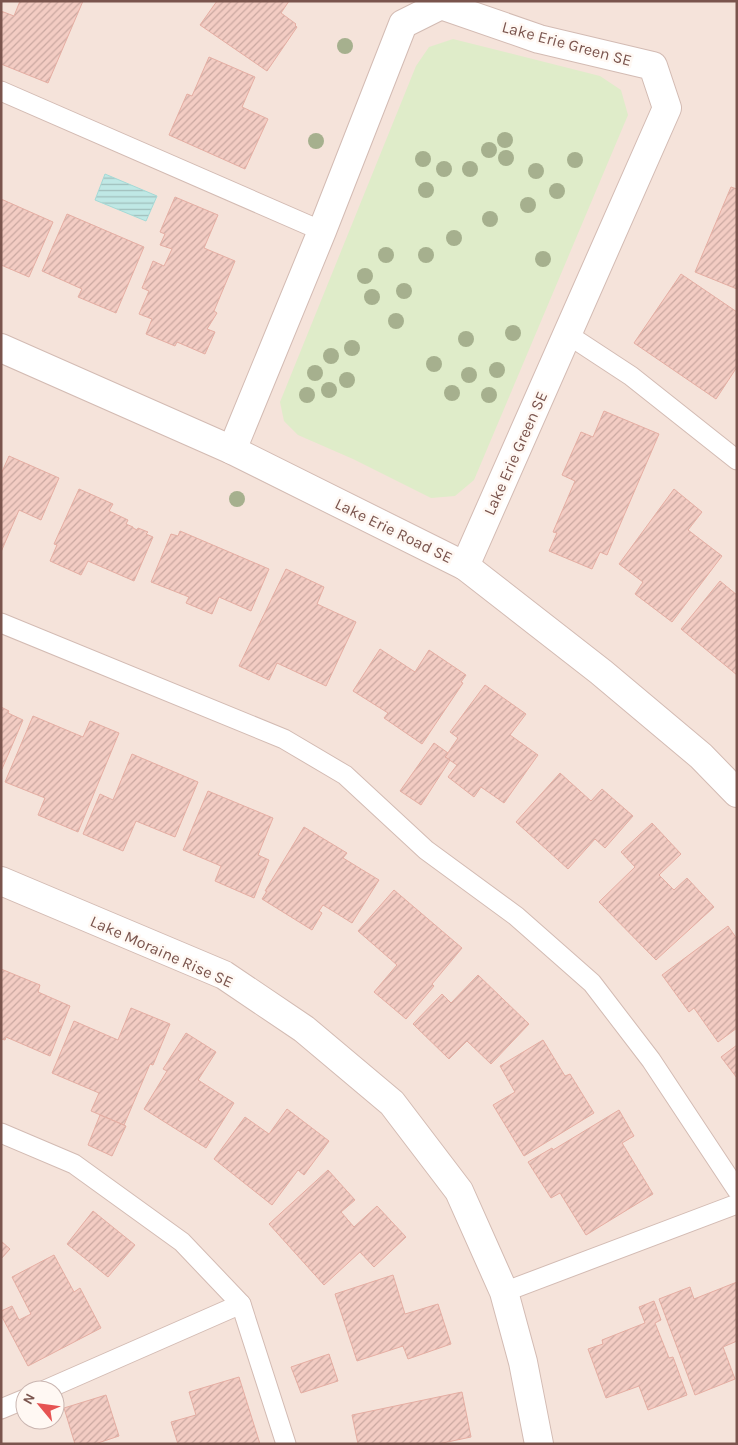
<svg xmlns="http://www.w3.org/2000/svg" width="738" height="1445" viewBox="0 0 738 1445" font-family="Karla,sans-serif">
<defs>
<pattern id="water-rules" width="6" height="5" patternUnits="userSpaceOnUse" patternTransform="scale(1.25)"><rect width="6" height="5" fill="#bfe8e5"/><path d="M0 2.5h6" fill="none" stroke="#a0bfbc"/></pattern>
<pattern id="building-hatch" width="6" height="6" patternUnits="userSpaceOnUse" patternTransform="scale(1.25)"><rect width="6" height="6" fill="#f3ccc3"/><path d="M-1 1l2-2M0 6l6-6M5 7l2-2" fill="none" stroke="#caa8a1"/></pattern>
</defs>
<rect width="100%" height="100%" fill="#fdf3ec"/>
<path fill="#f5e3da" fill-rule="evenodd" d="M 1,1 L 737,1 L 737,1444 L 1,1444 ZM 25,1390 L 55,1390 L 55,1420 L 25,1420 Z"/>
<path fill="#dfecc9" d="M 453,39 L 600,76 L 621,90 L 628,115 L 474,480 L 455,496 L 431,498 L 353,459 L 298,435 L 284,421 L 280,402 L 416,66 L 429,47 Z"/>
<path fill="url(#water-rules)" stroke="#a5dad6" d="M 105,174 L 157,196 L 146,221 L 95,200 Z"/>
<g fill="url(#building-hatch)" stroke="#e5aea3">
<path d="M 20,1 L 83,1 L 48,83 L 1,64 L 1,11 L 14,16 Z"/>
<path d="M 217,1 L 289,1 L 281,13 L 296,24 L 295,25 L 297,27 L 267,71 L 200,25 Z"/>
<path d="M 209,57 L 255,77 L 242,107 L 268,119 L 245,169 L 169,135 L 187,94 L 192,96 Z"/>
<path d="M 731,187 L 737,189 L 737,289 L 695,272 Z"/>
<path d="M 175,197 L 218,215 L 204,248 L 235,261 L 214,311 L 217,313 L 207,329 L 215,332 L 205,354 L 177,342 L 175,346 L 146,334 L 152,319 L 139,314 L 149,291 L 142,288 L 153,261 L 164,266 L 172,249 L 160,245 L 165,234 L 160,232 Z"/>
<path d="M 1,199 L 53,222 L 29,277 L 1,265 Z"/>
<path d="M 67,214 L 144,247 L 116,313 L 78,297 L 82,289 L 42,271 Z"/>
<path d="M 681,274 L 737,312 L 737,367 L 716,399 L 634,343 Z"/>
<path d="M 604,411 L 659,434 L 607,555 L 600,552 L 592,569 L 549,551 L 557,533 L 553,532 L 575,481 L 562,475 L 581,432 L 593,437 Z"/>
<path d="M 9,456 L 59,478 L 41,520 L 19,510 L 1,552 L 1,474 Z"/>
<path d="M 79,489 L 113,504 L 109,511 L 128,520 L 126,524 L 133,527 L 133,528 L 137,530 L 138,528 L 148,532 L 146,534 L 153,537 L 134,581 L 88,561 L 81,575 L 50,561 L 57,545 L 54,544 Z"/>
<path d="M 674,489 L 702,512 L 688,530 L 722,556 L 672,622 L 635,594 L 643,582 L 619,564 Z"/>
<path d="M 180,531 L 269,569 L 251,611 L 219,597 L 212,614 L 186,603 L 189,597 L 151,582 L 171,534 L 178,536 Z"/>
<path d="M 286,569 L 324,587 L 317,604 L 356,622 L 326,686 L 277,663 L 269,680 L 239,666 Z"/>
<path d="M 720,581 L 737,595 L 737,675 L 681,629 Z"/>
<path d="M 380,649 L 415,672 L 429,650 L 466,675 L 461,682 L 463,683 L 422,744 L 384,718 L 388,713 L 353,691 Z"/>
<path d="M 485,685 L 526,714 L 510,735 L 538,755 L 504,803 L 481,787 L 474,797 L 448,777 L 457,765 L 445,757 L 458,738 L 450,732 Z"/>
<path d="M 1,707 L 9,711 L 8,713 L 23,720 L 2,769 Z"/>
<path d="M 33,716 L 83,737 L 90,721 L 119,733 L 78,832 L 38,815 L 45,798 L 5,782 Z"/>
<path d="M 434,743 L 448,753 L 445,757 L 450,760 L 421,805 L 400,791 Z"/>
<path d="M 132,754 L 198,782 L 175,837 L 136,821 L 123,851 L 83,834 L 100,794 L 113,800 Z"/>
<path d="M 560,773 L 591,801 L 602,789 L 633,816 L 605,848 L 595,839 L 568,869 L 516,822 Z"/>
<path d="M 208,791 L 273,818 L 258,855 L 269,860 L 254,898 L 215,881 L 221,866 L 183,850 Z"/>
<path d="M 652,823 L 681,854 L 659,875 L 674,890 L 687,878 L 714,907 L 656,960 L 599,902 L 635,867 L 621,852 Z"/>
<path d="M 304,827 L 347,853 L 343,858 L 379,880 L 352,923 L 323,905 L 319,911 L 322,913 L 312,930 L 262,899 L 267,891 L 265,891 Z"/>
<path d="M 394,890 L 462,948 L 432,984 L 434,986 L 406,1019 L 374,992 L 397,965 L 358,931 Z"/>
<path d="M 728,926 L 737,939 L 737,1028 L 718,1042 L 694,1008 L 689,1012 L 662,975 Z"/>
<path d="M 1,969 L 40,985 L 38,992 L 70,1006 L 50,1056 L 6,1037 L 5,1040 L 1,1039 Z"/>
<path d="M 478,975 L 529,1024 L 491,1064 L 467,1041 L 449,1059 L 413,1024 L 442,994 L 451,1003 Z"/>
<path d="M 131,1008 L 170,1024 L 153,1065 L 150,1064 L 124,1125 L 91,1111 L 99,1093 L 52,1073 L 74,1021 L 118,1040 Z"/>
<path d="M 186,1033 L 216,1052 L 198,1080 L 234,1103 L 206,1148 L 144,1109 L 167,1071 L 163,1069 Z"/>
<path d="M 543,1040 L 565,1076 L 570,1074 L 594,1113 L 524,1156 L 493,1105 L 515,1092 L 500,1066 Z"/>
<path d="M 737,1045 L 737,1078 L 721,1057 Z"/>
<path d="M 287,1109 L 329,1141 L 304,1175 L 298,1170 L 272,1205 L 214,1159 L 245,1117 L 269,1134 Z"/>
<path d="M 619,1110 L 634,1136 L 622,1143 L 653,1194 L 586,1235 L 560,1193 L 551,1198 L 528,1162 L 552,1148 L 553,1150 Z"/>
<path d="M 100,1115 L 126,1126 L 112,1156 L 88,1145 Z"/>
<path d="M 328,1170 L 355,1200 L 341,1212 L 354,1227 L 377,1206 L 406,1237 L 374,1267 L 360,1252 L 324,1285 L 269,1224 Z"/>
<path d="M 93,1211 L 135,1245 L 108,1277 L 67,1244 Z"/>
<path d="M 1,1241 L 10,1249 L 1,1259 Z"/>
<path d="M 54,1255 L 74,1292 L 80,1288 L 101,1328 L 28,1366 L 1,1315 L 1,1311 L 12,1306 L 19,1320 L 31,1314 L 12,1277 Z"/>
<path d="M 393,1275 L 405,1314 L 438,1304 L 451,1344 L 408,1359 L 403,1346 L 357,1361 L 335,1294 Z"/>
<path d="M 737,1282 L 737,1341 L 723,1347 L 735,1379 L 695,1395 L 659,1299 L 690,1287 L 694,1299 Z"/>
<path d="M 654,1301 L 661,1320 L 655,1323 L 669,1358 L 673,1357 L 687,1395 L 648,1410 L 639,1386 L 606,1398 L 588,1349 L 603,1344 L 602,1340 L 645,1323 L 639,1307 Z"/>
<path d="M 329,1354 L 338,1381 L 301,1393 L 291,1367 Z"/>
<path d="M 239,1377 L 260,1444 L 178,1444 L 171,1422 L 196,1415 L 189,1392 Z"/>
<path d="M 462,1392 L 471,1437 L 438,1444 L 358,1444 L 352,1415 Z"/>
<path d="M 106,1395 L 119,1436 L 95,1444 L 75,1444 L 64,1408 Z"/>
</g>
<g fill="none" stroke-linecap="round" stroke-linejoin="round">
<g stroke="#d3bbb3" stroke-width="21">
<g id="lane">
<path d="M 1,91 L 322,231"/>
<path d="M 567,334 L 631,376 L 737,460"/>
<path d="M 1,623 L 284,739 L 345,775 L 426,850 L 516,916 L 592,983 L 651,1060 L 737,1190"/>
<path d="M 1,1133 L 74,1164 L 182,1242 L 241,1304 L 286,1444"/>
<path d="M 504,1292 L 737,1204"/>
<path d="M 45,1390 L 241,1304"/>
<path d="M 1,1409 L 25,1399"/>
</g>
</g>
<g stroke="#d3bbb3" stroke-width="30">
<g id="street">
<path d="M 1,348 L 232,450 L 465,566 L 601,672 L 701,756 L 737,793"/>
<path d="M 232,450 L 322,231 L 403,24 L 441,5 L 539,39 L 653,66 L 667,108 L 465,566"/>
<path d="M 1,881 L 224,975 L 304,1029 L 392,1103 L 459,1191 L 504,1292 L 523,1362 L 539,1444"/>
</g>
</g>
<use href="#lane" stroke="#fff" stroke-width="19"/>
<use href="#street" stroke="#fff" stroke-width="28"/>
</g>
<g fill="#a6b08e">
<circle cx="345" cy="46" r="8"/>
<circle cx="505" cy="140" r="8"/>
<circle cx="316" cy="141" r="8"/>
<circle cx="489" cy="150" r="8"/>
<circle cx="506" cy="158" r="8"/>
<circle cx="423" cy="159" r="8"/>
<circle cx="575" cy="160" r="8"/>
<circle cx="444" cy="169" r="8"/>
<circle cx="470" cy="169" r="8"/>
<circle cx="536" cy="171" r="8"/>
<circle cx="426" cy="190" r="8"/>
<circle cx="557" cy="191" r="8"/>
<circle cx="528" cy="205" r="8"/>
<circle cx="490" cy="219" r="8"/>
<circle cx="454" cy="238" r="8"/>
<circle cx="386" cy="255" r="8"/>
<circle cx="426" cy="255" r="8"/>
<circle cx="543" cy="259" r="8"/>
<circle cx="365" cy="276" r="8"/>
<circle cx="404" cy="291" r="8"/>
<circle cx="372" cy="297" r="8"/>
<circle cx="396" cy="321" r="8"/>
<circle cx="513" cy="333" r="8"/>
<circle cx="466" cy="339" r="8"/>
<circle cx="352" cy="348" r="8"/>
<circle cx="331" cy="356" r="8"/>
<circle cx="434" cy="364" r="8"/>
<circle cx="497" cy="370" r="8"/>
<circle cx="315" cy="373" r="8"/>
<circle cx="469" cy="375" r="8"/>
<circle cx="347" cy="380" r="8"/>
<circle cx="329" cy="390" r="8"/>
<circle cx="452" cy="393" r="8"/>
<circle cx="307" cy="395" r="8"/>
<circle cx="489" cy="395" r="8"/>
<circle cx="237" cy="499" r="8"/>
</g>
<g text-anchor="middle" stroke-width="5" stroke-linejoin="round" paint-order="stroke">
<g font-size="16" fill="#7a544d" stroke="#fff8f3">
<text transform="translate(567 43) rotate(15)" y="6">Lake Erie Green SE</text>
<text transform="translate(515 453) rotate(-66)" y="6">Lake Erie Green SE</text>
<text transform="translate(394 530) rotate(26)" y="6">Lake Erie Road SE</text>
<text transform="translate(162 951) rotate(24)" y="6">Lake Moraine Rise SE</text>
</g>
</g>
<rect width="738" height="1445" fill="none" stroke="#7a544d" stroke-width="5"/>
<g transform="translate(40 1405) rotate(299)"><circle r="24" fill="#fff8f3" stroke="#cab6b1"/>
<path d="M0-4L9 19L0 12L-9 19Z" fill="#e65352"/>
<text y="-8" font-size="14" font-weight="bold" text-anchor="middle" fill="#7a544d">N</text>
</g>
</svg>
